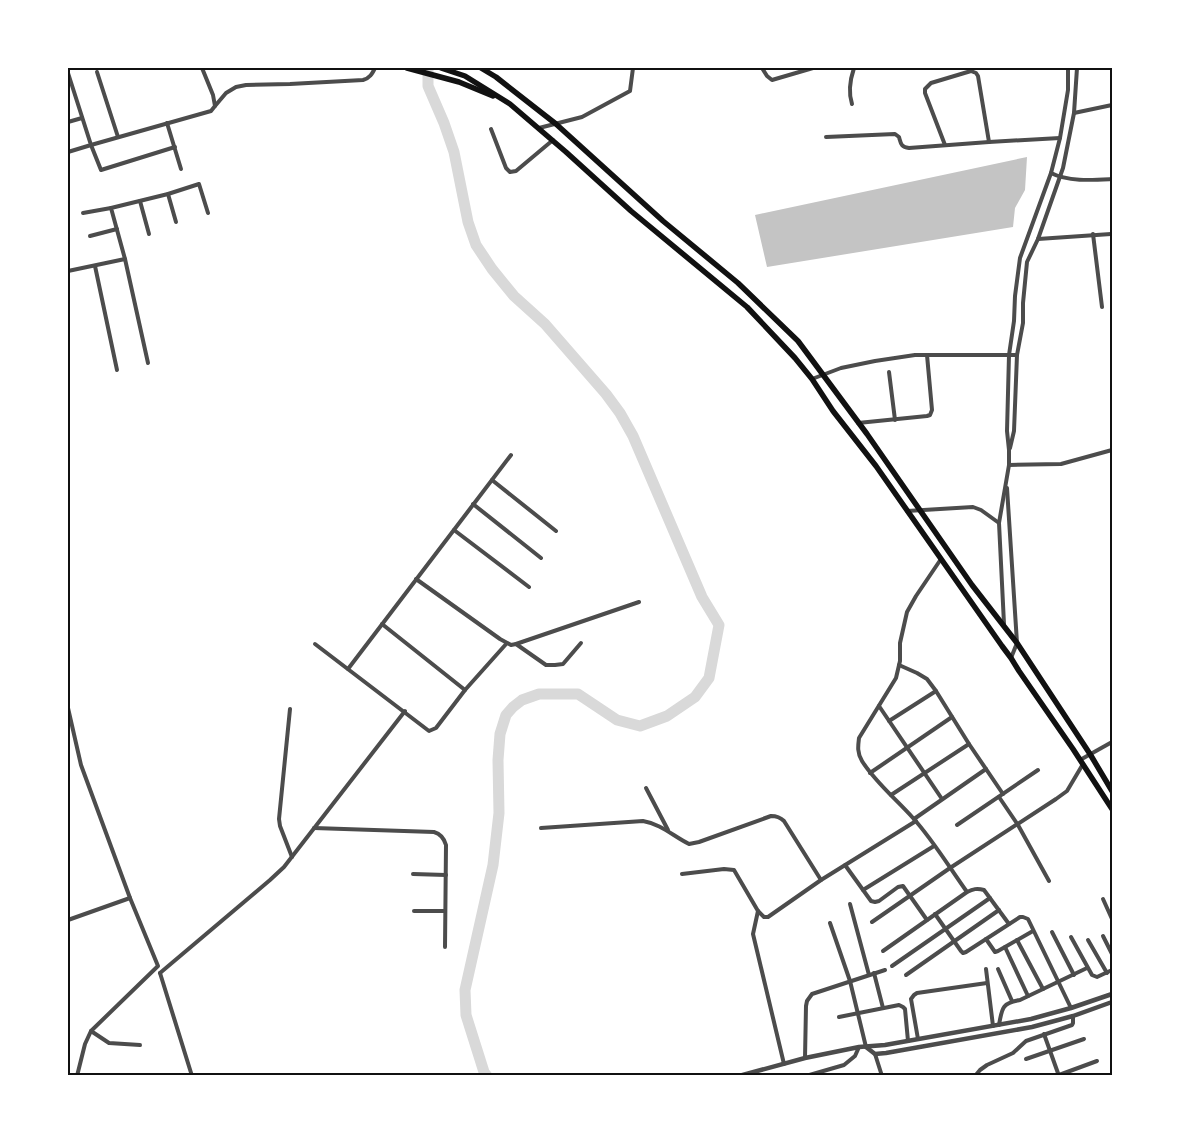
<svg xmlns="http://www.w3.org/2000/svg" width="1180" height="1143" viewBox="0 0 1180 1143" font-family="'Libre Baskerville',serif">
<rect width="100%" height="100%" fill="#fff"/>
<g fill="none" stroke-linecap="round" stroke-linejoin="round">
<path stroke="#d9d9d9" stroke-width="11" d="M 428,68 L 428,86 L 444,123 L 454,152 L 468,222 L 476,245 L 492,269 L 514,296 L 545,324 L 606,394 L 620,413 L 633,436 L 702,597 L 719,625 L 709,678 L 695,697 L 667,716 L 640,726 L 617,720 L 578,694 L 539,694 L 522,700 L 513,707 L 506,715 L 500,734 L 498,760 L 499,813 L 493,865 L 465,990 L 466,1015 L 484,1072 L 487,1076"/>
</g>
<path fill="#c4c4c4" d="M 1027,157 L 1025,190 L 1015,208 L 1013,227 L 767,267 L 755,215 Z"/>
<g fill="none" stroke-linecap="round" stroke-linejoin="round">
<g stroke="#4c4c4c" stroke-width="4">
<path d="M 762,68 L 767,76 L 772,80 L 813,68"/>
<path d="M 97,72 L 118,137"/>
<path d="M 68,73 L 91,145 L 68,152"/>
<path d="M 852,104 C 848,92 850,80 854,68"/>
<path d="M 215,106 L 226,93 L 236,87 L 246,85 L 290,84 L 363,80 C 370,78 372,74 375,68"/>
<path d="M 1074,113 L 1112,105"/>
<path d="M 68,122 L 82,118"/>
<path d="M 167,123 L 181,169"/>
<path d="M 539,128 L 582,117 L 630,91 L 633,68"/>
<path d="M 491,129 L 506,168 L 510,172 L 516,171 L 553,140"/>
<path d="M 826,137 L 895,134 L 899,137 C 901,144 901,147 909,148 L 989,142 L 1060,138"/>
<path d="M 945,145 L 925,93 L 925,89 L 931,83 L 971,71 L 976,73 L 978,76 L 989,142"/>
<path d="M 175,147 L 101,170 L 91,145 L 211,111 L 215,106 L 213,95 L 202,68"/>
<path d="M 1051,173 C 1068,182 1094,180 1112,179"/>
<path d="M 168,194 L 176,222"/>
<path d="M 140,201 L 149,234"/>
<path d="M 83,213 L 111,208"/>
<path d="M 1093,234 L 1102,307"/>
<path d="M 90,236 L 117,229"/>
<path d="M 1038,239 L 1111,234"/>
<path d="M 125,259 L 111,208 L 168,194 L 199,184 L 208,213"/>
<path d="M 95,266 L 117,370"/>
<path d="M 68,271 L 125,259 L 148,363"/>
<path d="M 889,372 L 895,420"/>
<path d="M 812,379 L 841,368 L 875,361 L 915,355 L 1017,355"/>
<path d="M 858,423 L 927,416 L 930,415 L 932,410 L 927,355"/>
<path d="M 1010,448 L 1014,431 L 1017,355 L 1023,323 L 1023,303 L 1027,262 L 1038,239 L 1063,168 L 1074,113 L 1077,68"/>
<path d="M 1009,465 L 1061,464 L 1112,450"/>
<path d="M 492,480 L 556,531"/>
<path d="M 1007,488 L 1017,643 L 1011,658"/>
<path d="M 473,504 L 541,558"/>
<path d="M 907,511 L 973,507 L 981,510 L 999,523"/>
<path d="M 454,530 L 529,587"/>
<path d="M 941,559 L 916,596 L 907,612 L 900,643 L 900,661 L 896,678 L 859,738 C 858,746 857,753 862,761 C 875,782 896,799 913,818 C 933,840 949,867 967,892"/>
<path d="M 416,579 L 500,639 L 511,645 L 516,644 L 639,602"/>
<path d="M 382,624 L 465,690"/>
<path d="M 1004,624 L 999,523 L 1009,465 L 1009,450 L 1007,431 L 1009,355 L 1014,321 L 1015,296 L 1020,258 L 1051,173 L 1060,138 L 1068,90 L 1068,68"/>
<path d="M 315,644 L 429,731 L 436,728 L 465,690 L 507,643"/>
<path d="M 516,644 L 546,665 L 555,665 L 563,664 L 581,643"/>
<path d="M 899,665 L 917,673 L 927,679 L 936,691 L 969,744 L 1003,794"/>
<path d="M 348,669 L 511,455"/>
<path d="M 879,706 L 942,799"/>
<path d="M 68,708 L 81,765 L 130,898 L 158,966 L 91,1031 L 85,1044 L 77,1076"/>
<path d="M 290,709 L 279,819 L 280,826 L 292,857"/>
<path d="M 889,721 L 936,691"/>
<path d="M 1080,760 L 1112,742"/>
<path d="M 870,773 L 952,717"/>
<path d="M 646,788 L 668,830"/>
<path d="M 891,795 L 969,744"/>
<path d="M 999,797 L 1018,825 L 1049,881"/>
<path d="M 914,819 L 986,769"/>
<path d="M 957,825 L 1038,770"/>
<path d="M 314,828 L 434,832 C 441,834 444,838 446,845 L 445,947"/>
<path d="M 541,828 L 643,821 C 661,824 673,836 689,844 L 699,842 L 771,816 C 777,816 780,817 784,821 L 821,880"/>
<path d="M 845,865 L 871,901 L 875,902 L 879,901 L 898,887 L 903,886 L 927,920"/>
<path d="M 413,874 L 446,875"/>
<path d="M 682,874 L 724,869 L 734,870 L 758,911 L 764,917 L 768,917 L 821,880 L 916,821"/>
<path d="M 863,890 L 934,846"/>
<path d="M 1103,899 L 1112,919"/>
<path d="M 850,904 L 869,975"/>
<path d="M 414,911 L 445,911"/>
<path d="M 758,911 L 753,934 L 784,1064"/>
<path d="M 935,914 L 961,951 L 963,953 L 966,952 L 1020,917 L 1023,917 L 1028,919 L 1071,1008"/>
<path d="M 68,920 L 130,898"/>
<path d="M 872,922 L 950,868 L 1056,799 L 1067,791 L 1083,764"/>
<path d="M 830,923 L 850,981 L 866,1047"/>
<path d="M 1052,932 L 1074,975"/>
<path d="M 1103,936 L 1112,954"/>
<path d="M 1071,937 L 1092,975 L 1097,977 L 1112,970"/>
<path d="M 986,939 L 995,952 L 998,951 L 1033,931"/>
<path d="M 1017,940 L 1043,989"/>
<path d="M 1088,940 L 1107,973"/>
<path d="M 1005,947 L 1028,996"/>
<path d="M 883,951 L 967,892 C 973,889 977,888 984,890 L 1009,924"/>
<path d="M 892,966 L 990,898"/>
<path d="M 986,969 L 993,1026"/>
<path d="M 998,969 L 1012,1001"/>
<path d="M 160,973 L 270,880 L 284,867 L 405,711"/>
<path d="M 160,973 L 192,1076"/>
<path d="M 874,973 L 883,1008"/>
<path d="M 906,975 L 999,910"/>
<path d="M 839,1017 L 899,1005 L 903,1007 L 905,1009 L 908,1041"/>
<path d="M 999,1025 C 1002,1008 1002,1003 1020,1000 L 1087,968"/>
<path d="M 91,1031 L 109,1043 L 140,1045"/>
<path d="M 1044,1034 L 1059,1076"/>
<path d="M 918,1039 L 911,999 L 914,995 L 917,993 L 987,983"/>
<path d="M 875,1054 L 882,1076"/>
<path d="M 805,1058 L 806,1006 L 807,1001 L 812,994 L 885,970"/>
<path d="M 1026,1059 L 1084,1039"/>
<path d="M 1059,1075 L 1097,1061"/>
<path d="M 806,1076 L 844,1065 L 855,1056 L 859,1047"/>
<path d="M 975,1076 L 980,1070 L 987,1065 L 1013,1053 L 1026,1041 L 1072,1025 L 1073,1023 L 1073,1016"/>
</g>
<g stroke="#4c4c4c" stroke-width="4.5">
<path d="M 866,1047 L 875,1054 L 886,1053 L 1032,1027 L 1073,1016 L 1112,1002"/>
<path d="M 739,1076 L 805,1058 L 859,1047 L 885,1045 L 1031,1019 L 1071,1008 L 1112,994"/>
</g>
<g stroke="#111" stroke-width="5.5">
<path d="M 407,68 L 459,82 L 493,96"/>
<path d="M 441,68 L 465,76 L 510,104 L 566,152 L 631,211 L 747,307 L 795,358 L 812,379 L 833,411 L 876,466 L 1002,646 L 1011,658 L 1019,671 L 1073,749 L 1112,809"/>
<path d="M 481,68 L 496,77 L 556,124 L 663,221 L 738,283 L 798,341 L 867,434 L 972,585 L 1017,643 L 1090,754 L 1112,791"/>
</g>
</g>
<rect width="1180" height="1143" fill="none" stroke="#ffffff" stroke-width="138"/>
<rect x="69" y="69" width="1042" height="1005" fill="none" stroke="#111" stroke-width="2"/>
</svg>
